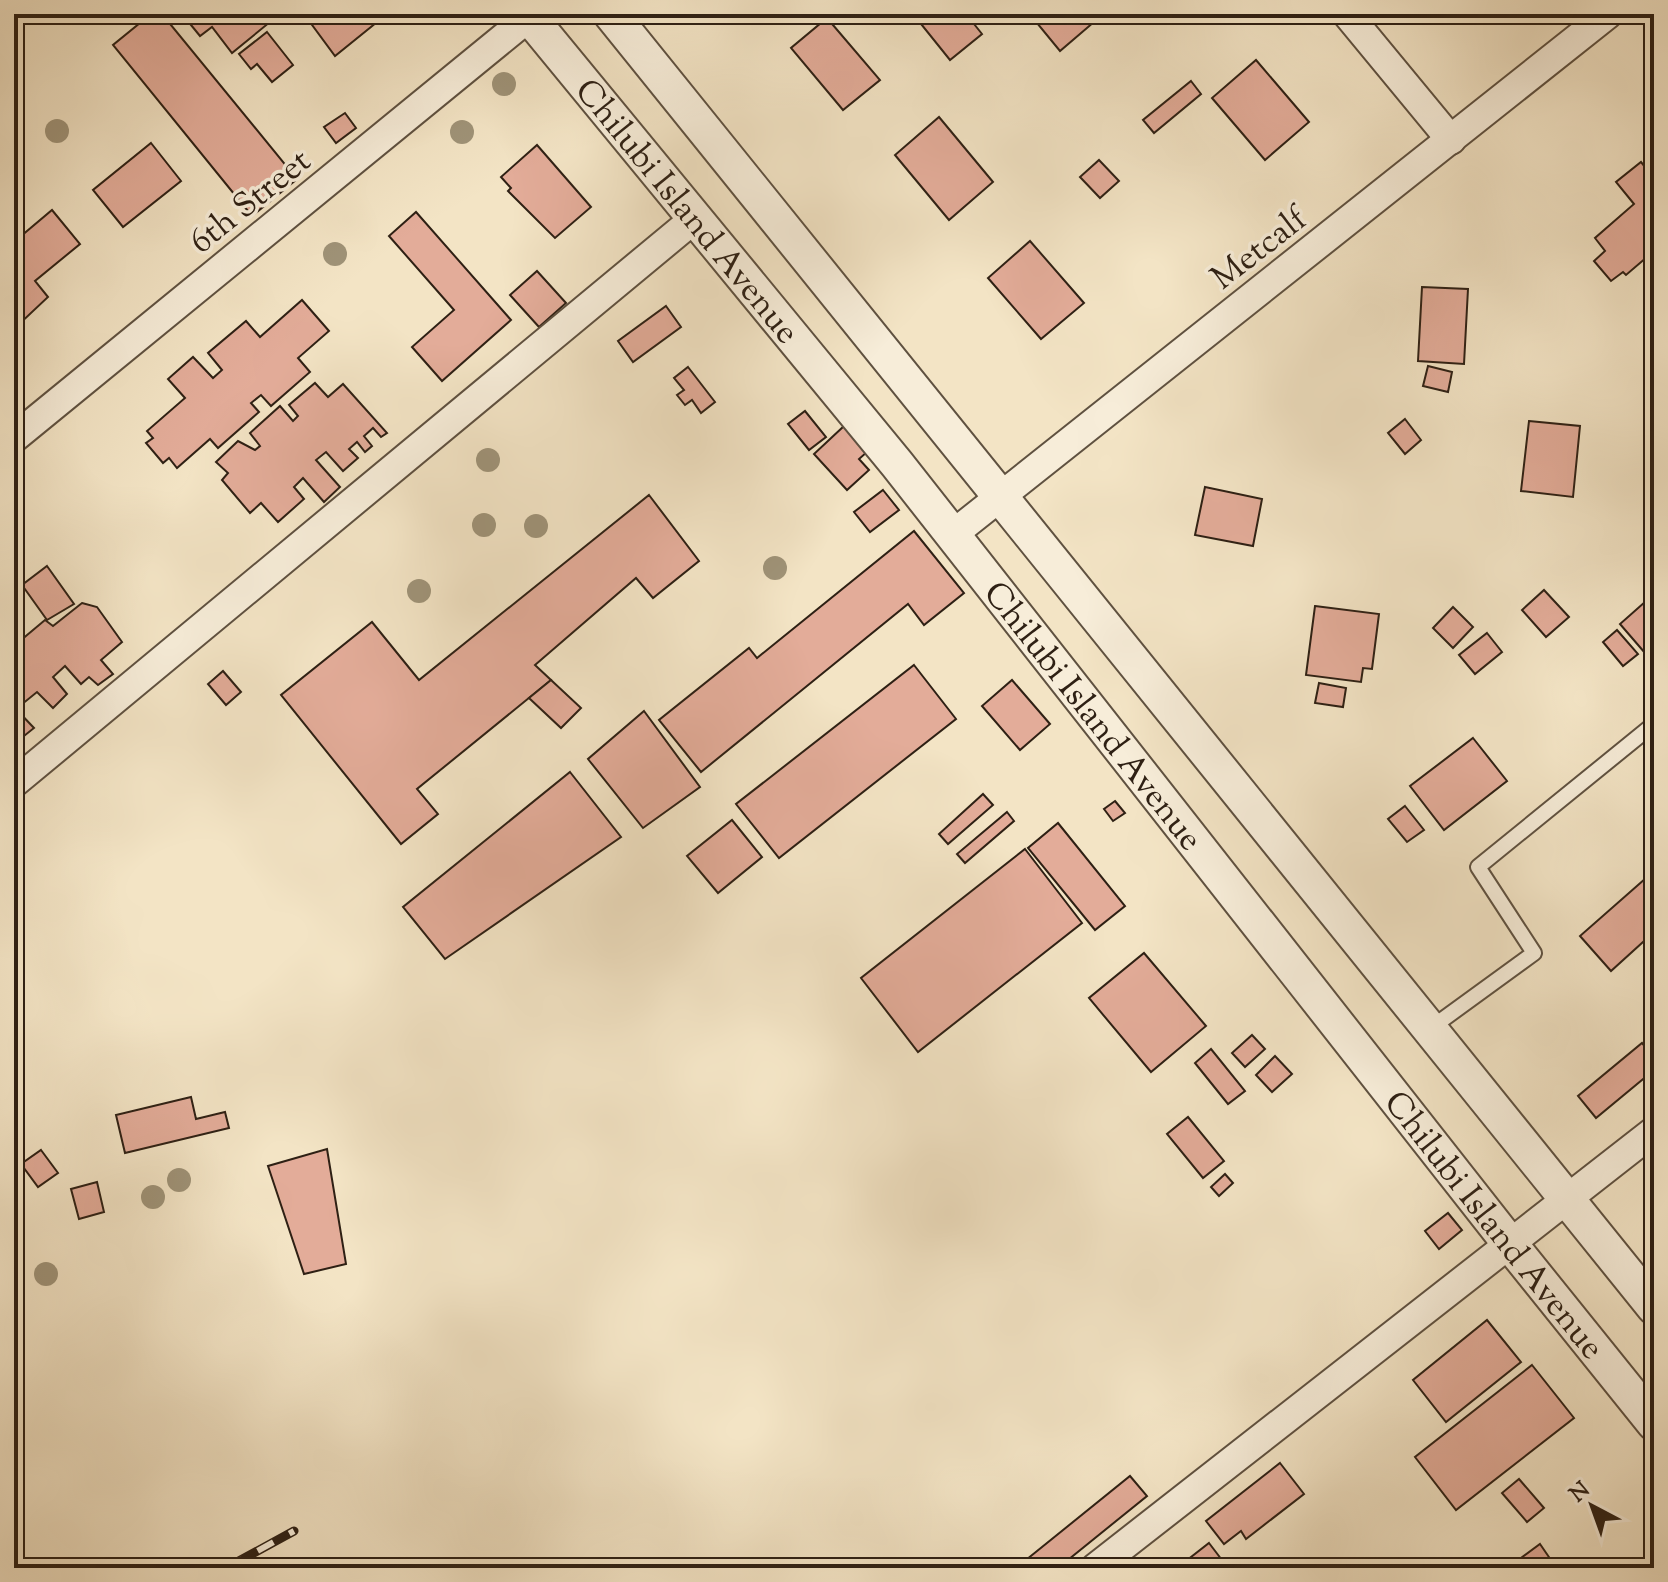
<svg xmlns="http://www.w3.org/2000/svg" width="1668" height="1582" viewBox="0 0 1668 1582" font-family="'Sorts Mill Goudy',serif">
<rect width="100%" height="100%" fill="#f3e4c5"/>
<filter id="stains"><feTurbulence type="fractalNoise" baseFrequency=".0025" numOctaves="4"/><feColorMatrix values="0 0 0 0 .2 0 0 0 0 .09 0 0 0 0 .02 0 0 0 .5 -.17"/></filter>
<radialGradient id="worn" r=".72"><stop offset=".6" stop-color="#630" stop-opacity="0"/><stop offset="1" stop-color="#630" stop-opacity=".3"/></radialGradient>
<g fill="#e3ac99" stroke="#2e2014" stroke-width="2">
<path d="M 151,14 L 162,14 L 297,179 L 252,216 L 113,45 Z"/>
<path d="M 182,14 L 263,14 L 270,22 L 232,53 L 212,27 L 200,36 Z"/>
<path d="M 304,14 L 387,14 L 335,56 Z"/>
<path d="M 913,14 L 966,14 L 982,34 L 950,60 Z"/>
<path d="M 1036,14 L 1099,14 L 1101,16 L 1060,51 L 1032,17 Z"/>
<path d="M 827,18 L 880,80 L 843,110 L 791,48 Z"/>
<path d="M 267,32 L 293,65 L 272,82 L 257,64 L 251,69 L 239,54 Z"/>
<path d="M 1256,60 L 1309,122 L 1265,160 L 1212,98 Z"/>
<path d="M 1191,81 L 1201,94 L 1154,133 L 1143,120 Z"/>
<path d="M 345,113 L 356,128 L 336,143 L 324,127 Z"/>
<path d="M 939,117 L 993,182 L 949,220 L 895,155 Z"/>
<path d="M 151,143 L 181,181 L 123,227 L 93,190 Z"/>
<path d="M 537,145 L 591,207 L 555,238 L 508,191 L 511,188 L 501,177 Z"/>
<path d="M 1099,160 L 1119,181 L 1100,198 L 1080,177 Z"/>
<path d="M 1641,162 L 1654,178 L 1654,251 L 1626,275 L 1623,272 L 1611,281 L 1594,261 L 1605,251 L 1595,238 L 1634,204 L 1616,182 Z"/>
<path d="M 52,210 L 80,244 L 35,281 L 48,297 L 14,329 L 14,242 Z"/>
<path d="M 416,212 L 511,320 L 442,381 L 412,347 L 454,310 L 389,236 Z"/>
<path d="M 1030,241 L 1084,303 L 1041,339 L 988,278 Z"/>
<path d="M 537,271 L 566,303 L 539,327 L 510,295 Z"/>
<path d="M 1422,287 L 1468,289 L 1464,364 L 1418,361 Z"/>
<path d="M 302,300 L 329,331 L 298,358 L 310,372 L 271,406 L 261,395 L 251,403 L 259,412 L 218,448 L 210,439 L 177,468 L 169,458 L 163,463 L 146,443 L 153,438 L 147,431 L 185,398 L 168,379 L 193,357 L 213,378 L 222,370 L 208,353 L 246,321 L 260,337 Z"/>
<path d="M 666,306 L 681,327 L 633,362 L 618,341 Z"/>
<path d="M 1428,366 L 1452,372 L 1448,392 L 1423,386 Z"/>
<path d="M 688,367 L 715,402 L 701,413 L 692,400 L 685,405 L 677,395 L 684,390 L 674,378 Z"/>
<path d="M 315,383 L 328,397 L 343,384 L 387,433 L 381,437 L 373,428 L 364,436 L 372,446 L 365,452 L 357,442 L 349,449 L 358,458 L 343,471 L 326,452 L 316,460 L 340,487 L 324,502 L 303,478 L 294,487 L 304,499 L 278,522 L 261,503 L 250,513 L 222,480 L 228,473 L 216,462 L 238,441 L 255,450 L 260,446 L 250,433 L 280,406 L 293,421 L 298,416 L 289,405 Z"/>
<path d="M 805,411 L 826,437 L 809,450 L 788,424 Z"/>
<path d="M 1405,419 L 1421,440 L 1405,454 L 1388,433 Z"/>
<path d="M 1529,421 L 1580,426 L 1573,497 L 1521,491 Z"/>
<path d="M 844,426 L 867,452 L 859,459 L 869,470 L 847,490 L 814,454 Z"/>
<path d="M 1205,487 L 1262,499 L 1253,546 L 1195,535 Z"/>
<path d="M 883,490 L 899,510 L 870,532 L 854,512 Z"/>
<path d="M 649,495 L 699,561 L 653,598 L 636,578 L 535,665 L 551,680 L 417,789 L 438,814 L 401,844 L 281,695 L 372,622 L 419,680 Z"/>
<path d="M 914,531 L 964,593 L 924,625 L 908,604 L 701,772 L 659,720 L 749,648 L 757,658 Z"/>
<path d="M 47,566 L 74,604 L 47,620 L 22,585 Z"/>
<path d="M 14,574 L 19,581 L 14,601 Z"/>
<path d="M 1544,590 L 1569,617 L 1546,637 L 1522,610 Z"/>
<path d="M 1654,594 L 1654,657 L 1651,660 L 1620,624 Z"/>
<path d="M 82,603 L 97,607 L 122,642 L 101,660 L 113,674 L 98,685 L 89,677 L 81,684 L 65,666 L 53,677 L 67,694 L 53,708 L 37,692 L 16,709 L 34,728 L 14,744 L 14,646 L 45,620 L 53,626 Z"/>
<path d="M 1315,606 L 1379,614 L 1372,669 L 1363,668 L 1361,682 L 1306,675 Z"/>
<path d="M 1453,607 L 1473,627 L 1453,648 L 1433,628 Z"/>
<path d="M 1617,630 L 1638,654 L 1623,666 L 1603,642 Z"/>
<path d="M 1487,633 L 1502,652 L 1475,674 L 1459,655 Z"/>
<path d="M 914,665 L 956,719 L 779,858 L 736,804 Z"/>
<path d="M 223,671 L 241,692 L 226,705 L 208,684 Z"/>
<path d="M 551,680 L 581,708 L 561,728 L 529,698 Z"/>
<path d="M 1012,680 L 1050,724 L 1020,750 L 982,706 Z"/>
<path d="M 1319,683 L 1346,688 L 1343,707 L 1315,703 Z"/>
<path d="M 644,711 L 700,787 L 643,828 L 588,759 Z"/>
<path d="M 1473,738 L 1507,781 L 1444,830 L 1410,786 Z"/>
<path d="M 570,772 L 621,837 L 445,959 L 403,907 Z"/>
<path d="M 983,794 L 993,805 L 948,844 L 939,834 Z"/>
<path d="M 1115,801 L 1125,813 L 1113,821 L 1104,809 Z"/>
<path d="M 1405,806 L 1424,830 L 1407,842 L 1388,819 Z"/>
<path d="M 1007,812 L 1014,821 L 965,863 L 957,854 Z"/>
<path d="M 732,820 L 762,857 L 718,893 L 687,856 Z"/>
<path d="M 1058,823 L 1125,906 L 1095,930 L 1028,848 Z"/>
<path d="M 1025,849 L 1082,923 L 918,1052 L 861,978 Z"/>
<path d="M 1654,871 L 1654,932 L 1611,971 L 1580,936 Z"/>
<path d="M 1144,953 L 1206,1026 L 1151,1072 L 1089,998 Z"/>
<path d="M 1252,1035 L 1265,1049 L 1245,1067 L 1232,1053 Z"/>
<path d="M 1642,1043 L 1654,1057 L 1654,1070 L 1596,1118 L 1578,1096 Z"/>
<path d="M 1211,1049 L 1245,1091 L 1228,1104 L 1195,1063 Z"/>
<path d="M 1275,1056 L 1292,1074 L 1272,1092 L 1256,1075 Z"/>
<path d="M 191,1097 L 196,1119 L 225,1112 L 229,1128 L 125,1153 L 116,1115 Z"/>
<path d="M 1188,1117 L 1224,1161 L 1203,1178 L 1167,1134 Z"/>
<path d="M 327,1149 L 346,1264 L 304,1274 L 268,1166 Z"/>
<path d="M 41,1150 L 58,1173 L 38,1187 L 21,1164 Z"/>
<path d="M 1225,1174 L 1233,1183 L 1219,1196 L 1211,1187 Z"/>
<path d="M 97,1182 L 104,1212 L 79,1219 L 71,1189 Z"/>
<path d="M 1448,1213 L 1462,1230 L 1439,1249 L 1425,1231 Z"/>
<path d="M 1487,1320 L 1521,1362 L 1446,1422 L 1413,1380 Z"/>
<path d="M 1532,1365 L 1574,1418 L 1456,1510 L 1415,1457 Z"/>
<path d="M 1280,1463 L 1304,1494 L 1246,1539 L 1241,1531 L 1224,1544 L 1206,1521 Z"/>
<path d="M 1130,1476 L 1147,1496 L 1058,1568 L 1016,1568 Z"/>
<path d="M 1519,1479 L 1544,1508 L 1527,1522 L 1502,1493 Z"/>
<path d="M 1209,1543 L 1228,1568 L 1177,1568 Z"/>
<path d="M 1540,1544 L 1553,1563 L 1546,1568 L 1523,1568 L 1517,1561 Z"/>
</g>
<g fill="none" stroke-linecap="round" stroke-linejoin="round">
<g stroke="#5f5140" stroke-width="18">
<path id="service" d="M 1431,1028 L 1534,953 L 1478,867 L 1654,724"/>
</g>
<g stroke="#5f5140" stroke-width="32">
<g id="minor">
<path d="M 1347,14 L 1451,140"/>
<path d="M 14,438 L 529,17"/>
<path d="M 952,535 L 1608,14"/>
<path d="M 14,783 L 694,219"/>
<path d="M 1095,1568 L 1654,1131"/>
</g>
</g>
<g stroke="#5f5140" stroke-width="38">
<g id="tertiary">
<path id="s1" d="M 527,14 L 897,464 L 1510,1244 L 1654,1423"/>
<path d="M 611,14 L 1654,1307"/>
</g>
</g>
<use href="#service" stroke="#f7edd9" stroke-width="14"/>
<use href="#minor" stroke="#f7edd9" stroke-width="28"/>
<use href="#tertiary" stroke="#f7edd9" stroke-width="34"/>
<g stroke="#2e2014" stroke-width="9">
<path id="rail" d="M 226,1568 L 294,1531"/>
</g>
<use href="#rail" stroke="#f7edd9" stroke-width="6" stroke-dasharray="18" stroke-linecap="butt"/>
</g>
<g fill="#9f9378">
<circle cx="504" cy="84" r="12"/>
<circle cx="57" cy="131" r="12"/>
<circle cx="462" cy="132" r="12"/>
<circle cx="335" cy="254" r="12"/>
<circle cx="488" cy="460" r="12"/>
<circle cx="484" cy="525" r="12"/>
<circle cx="536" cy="526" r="12"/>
<circle cx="775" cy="568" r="12"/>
<circle cx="419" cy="591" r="12"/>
<circle cx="179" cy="1180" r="12"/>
<circle cx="153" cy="1197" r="12"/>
<circle cx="46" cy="1274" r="12"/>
</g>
<g text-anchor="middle" stroke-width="7" stroke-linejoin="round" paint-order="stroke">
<g font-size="34" fill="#2e2014" stroke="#f7edd9">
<text transform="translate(249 200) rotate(-39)" y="12">6th Street</text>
<text dy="12" stroke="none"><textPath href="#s1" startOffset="254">Chilubi Island Avenue</textPath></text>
<text transform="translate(1258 247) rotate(-38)" y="12">Metcalf</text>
<text dy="12" stroke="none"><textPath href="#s1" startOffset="902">Chilubi Island Avenue</textPath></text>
<text dy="12" stroke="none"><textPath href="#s1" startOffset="1550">Chilubi Island Avenue</textPath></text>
</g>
</g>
<rect width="1668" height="1582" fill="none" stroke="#f3e4c5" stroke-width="48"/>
<rect x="16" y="16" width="1636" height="1550" fill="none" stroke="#2e2014" stroke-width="4"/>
<rect x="24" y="24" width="1620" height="1534" fill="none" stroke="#2e2014" stroke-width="2"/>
<g transform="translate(1592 1506) rotate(319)" stroke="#f7edd9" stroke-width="6" paint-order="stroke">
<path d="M0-6L14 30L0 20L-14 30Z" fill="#2e2014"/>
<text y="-12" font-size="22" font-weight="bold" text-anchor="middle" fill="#2e2014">N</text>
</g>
<rect width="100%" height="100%" filter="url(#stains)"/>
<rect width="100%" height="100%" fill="url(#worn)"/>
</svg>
